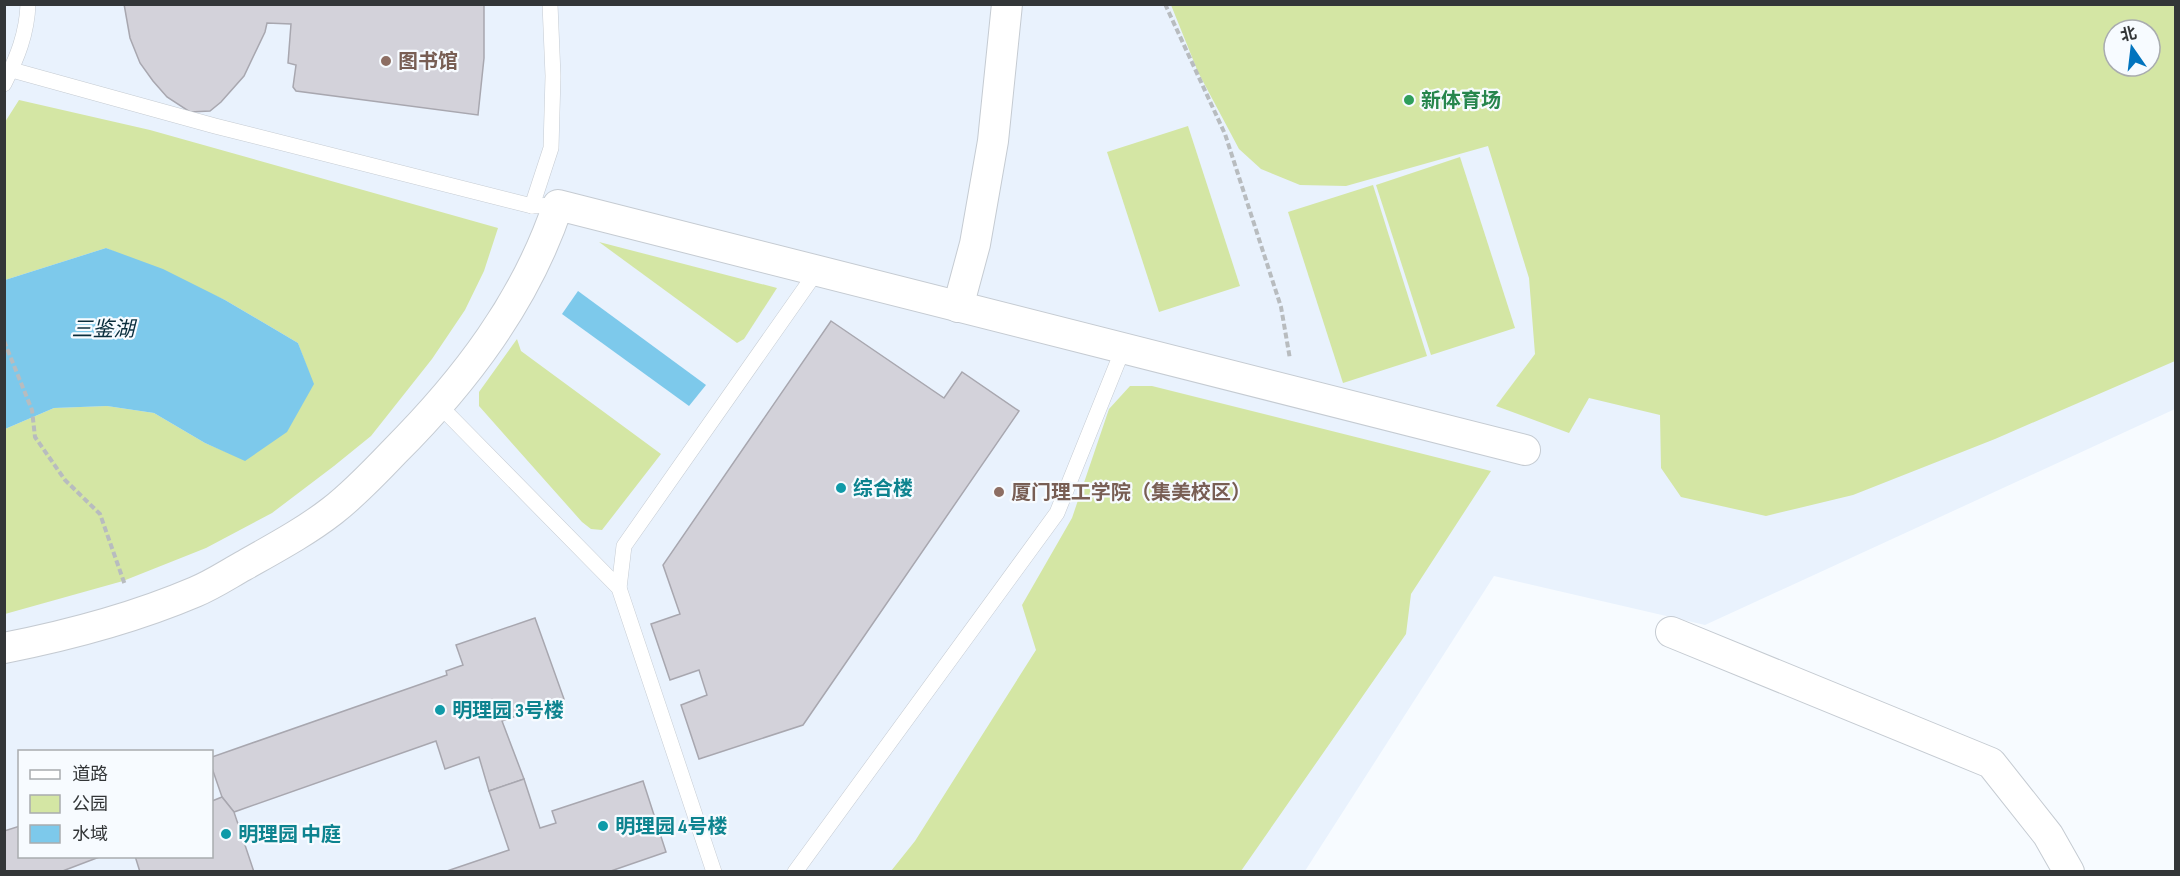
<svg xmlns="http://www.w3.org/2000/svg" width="2180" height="876" viewBox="0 0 2180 876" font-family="'Sofia Sans Condensed','Noto Sans SC',sans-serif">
<rect width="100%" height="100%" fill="#f7fbff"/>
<path fill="#e9f2fd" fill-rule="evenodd" d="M 5,5 L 2175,5 L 2175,409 L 1705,625 L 1494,576 L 1305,871 L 5,872 ZM 2114,30 L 2150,30 L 2150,66 L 2114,66 ZM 20,752 L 212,752 L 212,856 L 20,856 Z"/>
<g fill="#d4e6a4" fill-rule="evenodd">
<path d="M 1171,5 L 2175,5 L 2175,361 L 1995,439 L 1853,495 L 1766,516 L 1681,497 L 1661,468 L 1660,415 L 1589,398 L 1569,433 L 1496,406 L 1535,354 L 1529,278 L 1488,146 L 1346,186 L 1300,185 L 1261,169 L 1239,149 L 1198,72 ZM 2114,30 L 2150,30 L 2150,66 L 2114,66 Z"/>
<path d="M 19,100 L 150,130 L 498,228 L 484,271 L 465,310 L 432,359 L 371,436 L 334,466 L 272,513 L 206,548 L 123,581 L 5,614 L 5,429 L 54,408 L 107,406 L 154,413 L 205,443 L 245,460 L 313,384 L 298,343 L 225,300 L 106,248 L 5,280 L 5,122 Z"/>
<path d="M 1188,126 L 1240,286 L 1159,312 L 1107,152 Z"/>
<path d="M 1460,157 L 1515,328 L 1431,355 L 1376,185 Z"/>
<path d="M 1373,185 L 1427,356 L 1343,383 L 1288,212 Z"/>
<path d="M 599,242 L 777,288 L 744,339 L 737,343 Z"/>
<path d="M 517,339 L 521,351 L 661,454 L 602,530 L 591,529 L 582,522 L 479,406 L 479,392 Z"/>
<path d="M 1130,386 L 1152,386 L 1491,471 L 1411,594 L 1406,634 L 1241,871 L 891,871 L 915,841 L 1036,650 L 1022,605 L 1072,518 L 1109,409 Z"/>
</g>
<g fill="#7dc9eb">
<path d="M 106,248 L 163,269 L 225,300 L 298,343 L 314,384 L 287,432 L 245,461 L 205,443 L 154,413 L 107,406 L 54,408 L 5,429 L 5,280 Z"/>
<path d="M 578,291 L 706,385 L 689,406 L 562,314 Z"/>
</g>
<g fill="#d3d2da" stroke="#a8a7af" stroke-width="1.5">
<path d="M 124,4 L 484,4 L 484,58 L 478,115 L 296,91 L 293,87 L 296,65 L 288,63 L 291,24 L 267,23 L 265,32 L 244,76 L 221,102 L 210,111 L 190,112 L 167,97 L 153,81 L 140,63 L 130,38 Z"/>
<path d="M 831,321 L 944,398 L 962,372 L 1019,411 L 803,725 L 699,759 L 681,705 L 707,695 L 699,670 L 670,680 L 651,624 L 680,614 L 663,565 Z"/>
<path d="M 535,618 L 564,699 L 502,721 L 524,779 L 489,791 L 479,757 L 445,769 L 436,741 L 234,812 L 222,797 L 212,768 L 212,757 L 447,675 L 446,671 L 463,665 L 456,645 Z"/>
<path d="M 524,779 L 540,828 L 556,823 L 552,811 L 643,781 L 666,852 L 608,872 L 444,872 L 509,850 L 489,791 Z"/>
<path d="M 222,797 L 234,812 L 254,872 L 140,872 L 135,856 L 212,856 L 212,801 Z"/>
<path d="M 20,826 L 20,856 L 102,856 L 60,872 L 4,872 L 4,831 Z"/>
</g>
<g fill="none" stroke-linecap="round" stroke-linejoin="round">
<g stroke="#c5cbd2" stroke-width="16">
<g id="lane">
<path d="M 12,70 L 215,126 L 532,206 L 558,205"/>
<path d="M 4,84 C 17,58 27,34 28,4"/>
<path d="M 532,206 L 551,148 L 553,76 L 550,4"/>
<path d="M 439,405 L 619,588 L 714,872"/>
<path d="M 619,588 L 624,546 L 817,271"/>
<path d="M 795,872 L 1057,513 L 1123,349"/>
</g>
</g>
<g stroke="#c5cbd2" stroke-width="32">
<g id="street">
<path d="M 958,307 L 975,244 L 993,141 L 1007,4"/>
<path d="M 1671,632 L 1991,763 L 2048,835 L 2069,872"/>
<path d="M 4,648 C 70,635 134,618 195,592 C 212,585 227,575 243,566 C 273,549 305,532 332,511 C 354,494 375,472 394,452 C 465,381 526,301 558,205 L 1525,450"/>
</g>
</g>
<g stroke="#b8bcbf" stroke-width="4" stroke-dasharray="6 3" stroke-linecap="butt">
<path d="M 1165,4 L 1225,134 L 1281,307 L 1290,359"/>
<path d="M 4,341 L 32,410 L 35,437 L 65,480 L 100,514 L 125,585"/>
</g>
<use href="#lane" stroke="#fff" stroke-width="15"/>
<use href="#street" stroke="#fff" stroke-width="30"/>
</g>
<g fill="#8d6e63" stroke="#f7fbff" stroke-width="2">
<circle cx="386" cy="61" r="6"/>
<circle cx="999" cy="492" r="6"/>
</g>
<circle fill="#2e9e5b" stroke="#f7fbff" stroke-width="2" cx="1409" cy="100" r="6"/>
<g fill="#0f9aa8" stroke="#f7fbff" stroke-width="2">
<circle cx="841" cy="488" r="6"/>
<circle cx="440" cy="710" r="6"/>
<circle cx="603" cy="826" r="6"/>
<circle cx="226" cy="834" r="6"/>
</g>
<g text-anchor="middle" stroke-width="4.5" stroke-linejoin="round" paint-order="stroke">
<g font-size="20" font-weight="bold" fill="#785e54" stroke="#f7fbff" text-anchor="start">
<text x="398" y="68">图书馆</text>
<text x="1011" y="499">厦门理工学院（集美校区）</text>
</g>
<g font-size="20" font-weight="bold" fill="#27864d" stroke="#f7fbff" text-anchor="start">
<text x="1421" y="107">新体育场</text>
</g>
<g font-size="20" font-weight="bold" fill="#0d838f" stroke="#f7fbff" text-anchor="start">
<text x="853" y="495">综合楼</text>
<text x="452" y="717">明理园 3号楼</text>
<text x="615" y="833">明理园 4号楼</text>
<text x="238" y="841">明理园 中庭</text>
</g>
<g font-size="21" font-style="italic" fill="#092d3c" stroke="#f7fbff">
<text x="103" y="336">三鉴湖</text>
</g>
</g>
<rect width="2180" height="876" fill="none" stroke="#333638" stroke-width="12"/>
<rect x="18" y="750" width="195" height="108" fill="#f7fbff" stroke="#a9acaf" stroke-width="1.5"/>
<rect x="30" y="770" width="30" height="9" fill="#ffffff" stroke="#a9acaf" stroke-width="1.5"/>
<text x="72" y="780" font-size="18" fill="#333638">道路</text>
<rect x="30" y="795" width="30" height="18" fill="#d4e6a4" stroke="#a9acaf" stroke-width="1.5"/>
<text x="72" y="810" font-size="18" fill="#333638">公园</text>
<rect x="30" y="825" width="30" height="18" fill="#7dc9eb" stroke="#a9acaf" stroke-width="1.5"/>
<text x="72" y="840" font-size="18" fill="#333638">水域</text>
<g transform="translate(2132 48) rotate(346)"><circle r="28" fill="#f7fbff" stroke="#a9acaf" stroke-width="1.5"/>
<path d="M0-4.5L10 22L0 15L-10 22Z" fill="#0274be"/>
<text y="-9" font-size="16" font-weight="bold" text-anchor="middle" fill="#333638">北</text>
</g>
</svg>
